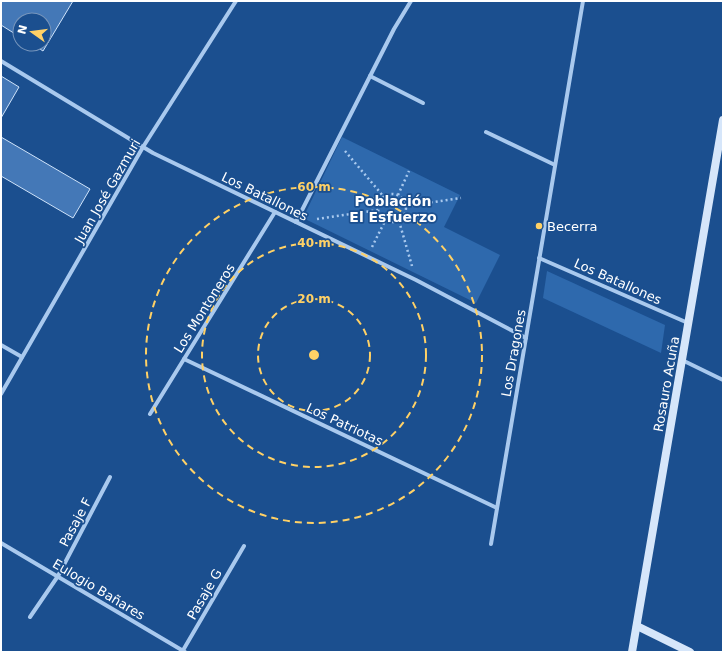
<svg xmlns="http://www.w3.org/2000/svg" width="724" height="653" viewBox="0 0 724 653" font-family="'DejaVu Sans',sans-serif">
<rect width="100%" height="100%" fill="#1b4f8f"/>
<g fill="#2e69ad">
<path d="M 342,137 L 460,195 L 444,227 L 500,255 L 476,303 L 303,218 Z"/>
<path d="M 547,271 L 665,325 L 661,353 L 543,298 Z"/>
</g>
<g fill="#4478b7" stroke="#cfe3fa">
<path d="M 1,1 L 73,1 L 43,51 L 32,44 L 44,44 L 44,20 L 20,20 L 20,37 L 1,25 Z"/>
<path d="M 1,76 L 19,87 L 1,118 Z"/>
<path d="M 1,137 L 90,189 L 73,218 L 1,176 Z"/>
</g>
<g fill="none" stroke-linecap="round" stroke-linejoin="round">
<g stroke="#a9c9ee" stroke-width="2.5" stroke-dasharray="2 3" stroke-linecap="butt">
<path d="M 345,151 L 384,197"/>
<circle cx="392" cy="208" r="14"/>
<path d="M 398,195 L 409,171"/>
<path d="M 406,206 L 461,198"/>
<path d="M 317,219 L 378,210"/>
<path d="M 399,221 L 412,266"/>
<path d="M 372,247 L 385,221"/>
</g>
<g stroke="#a9c9ee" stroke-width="4">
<path d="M 1,61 L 153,153 L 416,280 L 526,338"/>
<path d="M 370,76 L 423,103"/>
<path d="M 486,132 L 555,165"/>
<path d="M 296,222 L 394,29 L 411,1"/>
<path d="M 539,258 L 688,323"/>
<path d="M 1,345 L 22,357"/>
<path d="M 184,359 L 497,508"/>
<path d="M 682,360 L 723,380"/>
<path d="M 1,394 L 143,147 L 236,1"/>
<path d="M 150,414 L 275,212"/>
<path d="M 1,543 L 185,652"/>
<path d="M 491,544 L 583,1"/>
<path d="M 30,617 L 58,576 L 110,477"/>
<path d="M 182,652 L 244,546"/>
</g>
<g stroke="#d6e6fa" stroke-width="8">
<path d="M 637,626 L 690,652"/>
<path d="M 632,652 L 723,120"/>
</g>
</g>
<g fill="none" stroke="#ffd166" stroke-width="2" stroke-dasharray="7 5">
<circle cx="314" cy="355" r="56"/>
<circle cx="314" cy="355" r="112"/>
<circle cx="314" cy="355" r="168"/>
</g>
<circle fill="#ffd166" stroke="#1b4f8f" stroke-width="1.5" cx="539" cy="226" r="4"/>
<g text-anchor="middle" stroke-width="3.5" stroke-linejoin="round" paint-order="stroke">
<g font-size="13" fill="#fff" stroke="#1b4f8f">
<text transform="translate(107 191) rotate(-60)" y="5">Juan José Gazmuri</text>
<text transform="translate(265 196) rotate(26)" y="5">Los Batallones</text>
<text transform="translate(618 281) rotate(24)" y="5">Los Batallones</text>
<text transform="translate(204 308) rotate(-58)" y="5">Los Montoneros</text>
<text transform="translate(513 353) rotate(-80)" y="5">Los Dragones</text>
<text transform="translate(666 384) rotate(-80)" y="5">Rosauro Acuña</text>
<text transform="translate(345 424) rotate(25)" y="5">Los Patriotas</text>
<text transform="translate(75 522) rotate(-62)" y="5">Pasaje F</text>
<text transform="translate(99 589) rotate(31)" y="5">Eulogio Bañares</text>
<text transform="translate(204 594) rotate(-60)" y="5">Pasaje G</text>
</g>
<g font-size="13" fill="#fff" stroke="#1b4f8f" text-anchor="start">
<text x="547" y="231">Becerra</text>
</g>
<g font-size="14" font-weight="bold" fill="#fff" stroke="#1b4f8f">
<text x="393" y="206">Población<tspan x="393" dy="16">El Esfuerzo</tspan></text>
</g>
</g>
<circle cx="314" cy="355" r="6" fill="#ffd166" stroke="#1b4f8f" stroke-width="2"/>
<g font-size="12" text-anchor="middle" font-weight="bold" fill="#ffd166" stroke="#1b4f8f" stroke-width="3.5" stroke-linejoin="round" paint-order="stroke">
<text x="314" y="191">60 m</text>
<text x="314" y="247">40 m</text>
<text x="314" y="303">20 m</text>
</g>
<rect width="724" height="653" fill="none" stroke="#ffffff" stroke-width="4"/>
<g transform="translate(32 32) rotate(284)"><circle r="19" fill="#1b4f8f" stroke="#7695bc"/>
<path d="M0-3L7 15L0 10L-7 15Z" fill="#ffd166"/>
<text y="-6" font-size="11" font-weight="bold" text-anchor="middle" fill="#ffffff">N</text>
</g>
</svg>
